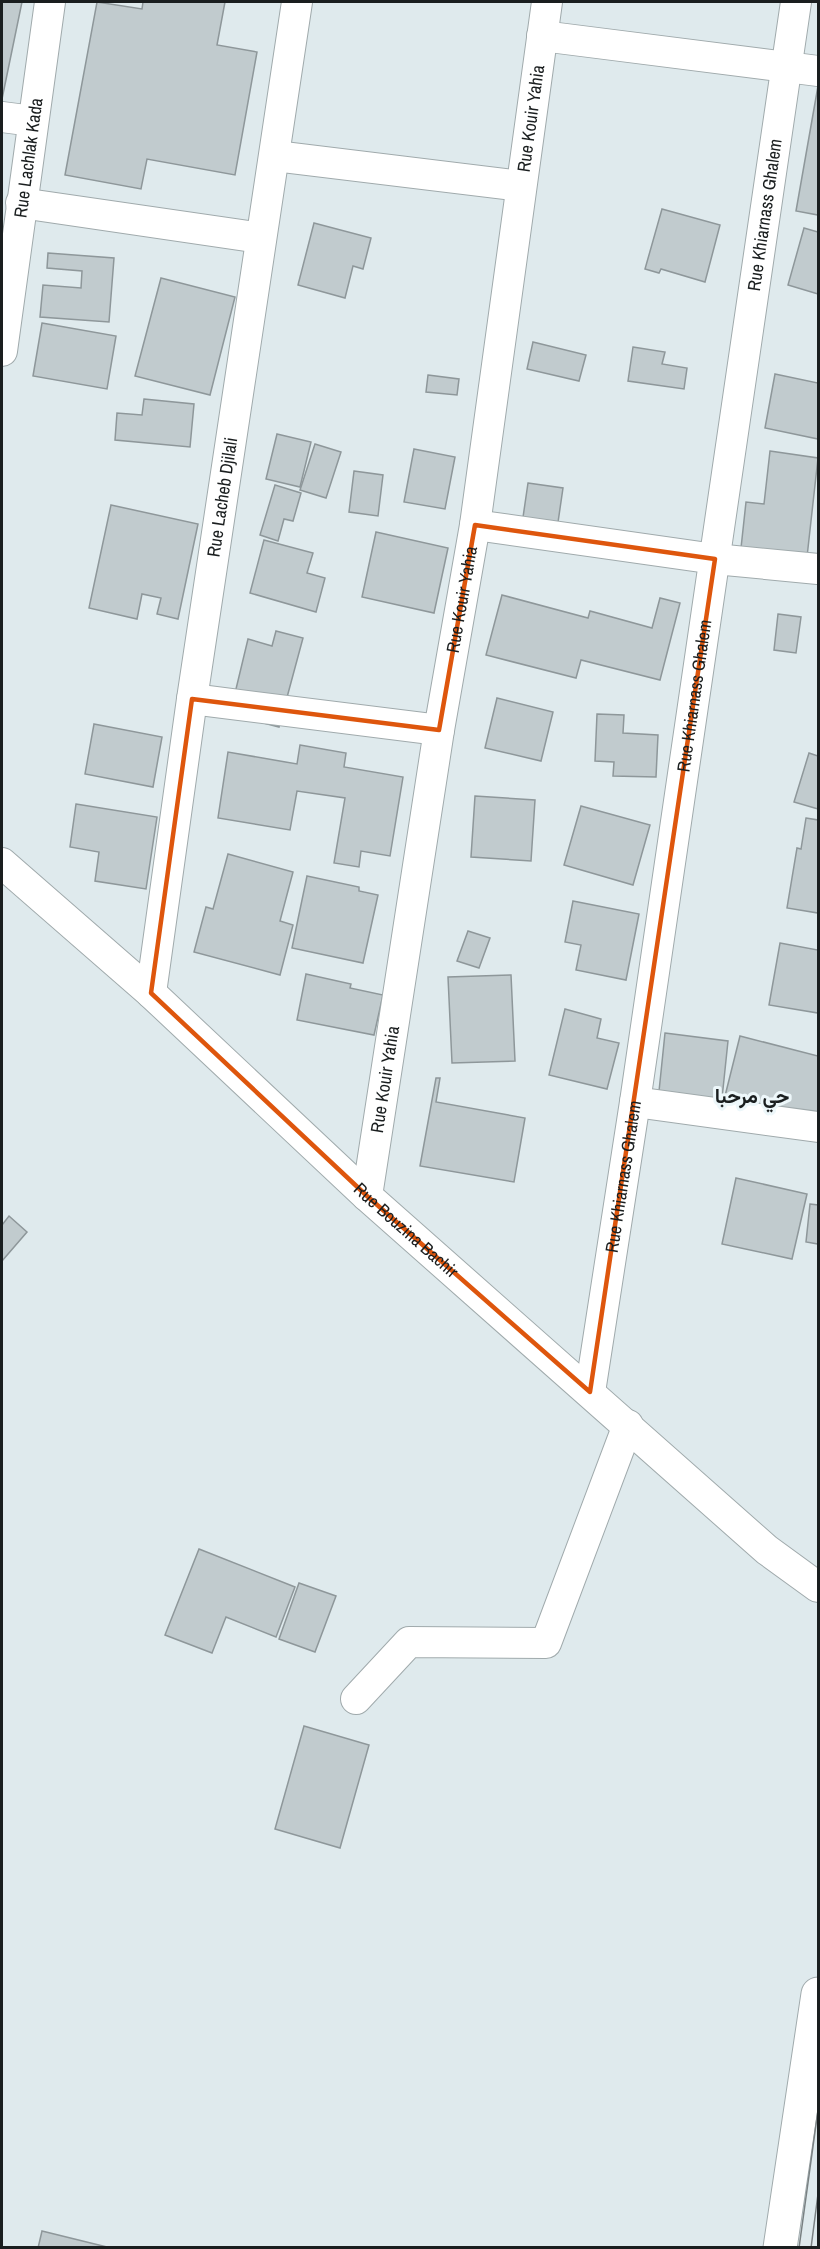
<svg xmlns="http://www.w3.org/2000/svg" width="820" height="2249" viewBox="0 0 820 2249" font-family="'Archivo Narrow',Vazirmatn,sans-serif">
<rect width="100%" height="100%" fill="#dfeaed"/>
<g fill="#c1cbce" stroke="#8e979a" stroke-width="1.5">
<path d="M 2,2 L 22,2 L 2,99 Z"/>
<path d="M 97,2 L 142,9 L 143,2 L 225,2 L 217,45 L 257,52 L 235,175 L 147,159 L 141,189 L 65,175 Z"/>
<path d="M 818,86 L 818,215 L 796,211 Z"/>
<path d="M 662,209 L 720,225 L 705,282 L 661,269 L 659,273 L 645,269 Z"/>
<path d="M 314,223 L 371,238 L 363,269 L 353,266 L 345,298 L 298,285 Z"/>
<path d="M 804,228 L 818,232 L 818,294 L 788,285 Z"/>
<path d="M 48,253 L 114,258 L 109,322 L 40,317 L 43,285 L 81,288 L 82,271 L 47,268 Z"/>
<path d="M 161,278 L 235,297 L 210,395 L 135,376 Z"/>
<path d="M 42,323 L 116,336 L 107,389 L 33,376 Z"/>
<path d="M 533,342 L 586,355 L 579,381 L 527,369 Z"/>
<path d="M 633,347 L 665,352 L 662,364 L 687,368 L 684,389 L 628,381 Z"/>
<path d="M 775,374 L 818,383 L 818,439 L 765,428 Z"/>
<path d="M 428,375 L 459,379 L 457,395 L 426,392 Z"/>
<path d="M 144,399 L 194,404 L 190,447 L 115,440 L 117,413 L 142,415 Z"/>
<path d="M 277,434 L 311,442 L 300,487 L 266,479 Z"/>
<path d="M 315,444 L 341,452 L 326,498 L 300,490 Z"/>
<path d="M 414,449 L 455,457 L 445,509 L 404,502 Z"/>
<path d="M 770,451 L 818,458 L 807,557 L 741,548 L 746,502 L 764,504 Z"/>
<path d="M 354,471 L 383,475 L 378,516 L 349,512 Z"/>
<path d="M 528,483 L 563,488 L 556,536 L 521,531 Z"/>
<path d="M 275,485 L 301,493 L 293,521 L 284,519 L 278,541 L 260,535 Z"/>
<path d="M 111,505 L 198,524 L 178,619 L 157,614 L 161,598 L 142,594 L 137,619 L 89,608 Z"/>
<path d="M 376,532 L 448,548 L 434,613 L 362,597 Z"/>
<path d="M 264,540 L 313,553 L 307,573 L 325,578 L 316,612 L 250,593 Z"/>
<path d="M 502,595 L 588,618 L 590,611 L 652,628 L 660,598 L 680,603 L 660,680 L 581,660 L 576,678 L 486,655 Z"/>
<path d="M 778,614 L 801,617 L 796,653 L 774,650 Z"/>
<path d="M 276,631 L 303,638 L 279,727 L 230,714 L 248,639 L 272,646 Z"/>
<path d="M 497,698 L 553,712 L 541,761 L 485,748 Z"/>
<path d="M 597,714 L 624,715 L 623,733 L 658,735 L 656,777 L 613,776 L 614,762 L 595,761 Z"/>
<path d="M 94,724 L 162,737 L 153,787 L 85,774 Z"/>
<path d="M 300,745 L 346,753 L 344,767 L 403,777 L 390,856 L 361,851 L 359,867 L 334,863 L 345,798 L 297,791 L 290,830 L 218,818 L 228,752 L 297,764 Z"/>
<path d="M 809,753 L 818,756 L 818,809 L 794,802 Z"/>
<path d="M 475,796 L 535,800 L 531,861 L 471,857 Z"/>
<path d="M 76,804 L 157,817 L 146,889 L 95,881 L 99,852 L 70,847 Z"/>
<path d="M 581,806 L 650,825 L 633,885 L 564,865 Z"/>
<path d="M 806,818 L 818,820 L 818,913 L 787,908 L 797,848 L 801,849 Z"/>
<path d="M 228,854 L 293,872 L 280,921 L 293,925 L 280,975 L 194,952 L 206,907 L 213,909 Z"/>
<path d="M 307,876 L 359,887 L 359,891 L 378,895 L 363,963 L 292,948 Z"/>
<path d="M 573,901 L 639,914 L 626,980 L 576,970 L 581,945 L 565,942 Z"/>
<path d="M 468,931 L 490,938 L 479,968 L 457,961 Z"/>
<path d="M 780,943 L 818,950 L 818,1013 L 769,1005 Z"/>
<path d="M 306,974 L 351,984 L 350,988 L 383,995 L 374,1035 L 297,1020 Z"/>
<path d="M 511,975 L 515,1061 L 452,1063 L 448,977 Z"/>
<path d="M 565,1009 L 601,1019 L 597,1038 L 619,1043 L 607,1089 L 549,1075 Z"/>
<path d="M 665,1033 L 728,1041 L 721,1108 L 658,1101 Z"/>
<path d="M 740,1036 L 818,1056 L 818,1129 L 723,1104 Z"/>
<path d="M 436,1078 L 440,1078 L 436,1102 L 525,1118 L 514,1182 L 420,1166 Z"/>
<path d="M 736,1178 L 807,1194 L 792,1259 L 722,1244 Z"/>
<path d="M 810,1204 L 818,1205 L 818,1244 L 806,1242 Z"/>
<path d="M 9,1216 L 27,1232 L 2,1261 L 2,1225 Z"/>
<path d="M 199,1549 L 295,1587 L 276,1637 L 226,1617 L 212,1653 L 165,1635 Z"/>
<path d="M 299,1583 L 336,1596 L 315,1652 L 279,1639 Z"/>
<path d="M 304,1726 L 369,1745 L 340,1848 L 275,1829 Z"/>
<path d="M 42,2231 L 111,2248 L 38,2248 Z"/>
</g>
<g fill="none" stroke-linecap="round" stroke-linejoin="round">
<g stroke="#a0aaac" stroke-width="32">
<g id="street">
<path d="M 542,36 L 818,71"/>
<path d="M 2,117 L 33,121"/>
<path d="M 275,156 L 521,186"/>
<path d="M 21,203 L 261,238"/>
<path id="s1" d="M 2,351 L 50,2"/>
<path d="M 475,525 L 715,559 L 818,569"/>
<path d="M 192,699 L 439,730"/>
<path id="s2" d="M 2,863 L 151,993 L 367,1196 L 767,1550 L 818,1587"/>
<path id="s3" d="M 151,993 L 192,699 L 297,2"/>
<path d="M 635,1102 L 818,1127"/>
<path id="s4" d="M 367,1196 L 439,730 L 475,525 L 547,2"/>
<path id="s5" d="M 590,1392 L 635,1102 L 796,2"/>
<path d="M 356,1699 L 409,1642 L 546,1643 L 628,1425"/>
</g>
</g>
<g stroke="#a0aaac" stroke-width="35">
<path id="primary" d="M 780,2248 L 818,1994"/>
</g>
<use href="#street" stroke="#fff" stroke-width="30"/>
<use href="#primary" stroke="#fff" stroke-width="33"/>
<g stroke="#798082" stroke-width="1.5">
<path d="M 799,2248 L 818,2110"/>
<path d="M 811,2248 L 818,2194"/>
</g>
</g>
<path fill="none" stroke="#de560d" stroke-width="4.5" stroke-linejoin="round" d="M 475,525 L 715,559 L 590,1392 L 367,1196 L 151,993 L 192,699 L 439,730 Z"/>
<g text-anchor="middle" stroke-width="6" stroke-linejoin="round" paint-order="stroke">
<g font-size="18" fill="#1a1e1f" stroke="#edf7fa">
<text dy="6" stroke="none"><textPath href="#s4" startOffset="1090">Rue Kouir Yahia</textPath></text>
<text dy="6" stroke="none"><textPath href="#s1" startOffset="195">Rue Lachlak Kada</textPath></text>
<text dy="6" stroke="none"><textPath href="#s5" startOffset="1190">Rue Khiarnass Ghalem</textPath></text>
<text dy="6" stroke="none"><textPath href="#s3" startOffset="501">Rue Lacheb Djilali</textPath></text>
<text dy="6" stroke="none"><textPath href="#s4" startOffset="604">Rue Kouir Yahia</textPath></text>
<text dy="6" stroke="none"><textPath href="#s5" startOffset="704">Rue Khiarnass Ghalem</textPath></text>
<text dy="6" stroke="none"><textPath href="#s4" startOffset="118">Rue Kouir Yahia</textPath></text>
<text dy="6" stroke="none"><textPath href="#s5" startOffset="218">Rue Khiarnass Ghalem</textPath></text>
<text dy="6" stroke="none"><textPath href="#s2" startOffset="546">Rue Bouzina Bachir</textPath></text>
</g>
<g font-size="20" font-weight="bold" fill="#1a1e1f" stroke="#edf7fa">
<text x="752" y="1103">حي مرحبا</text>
</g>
</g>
<rect width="820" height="2249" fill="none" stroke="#1a1e1f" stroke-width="6"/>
</svg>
